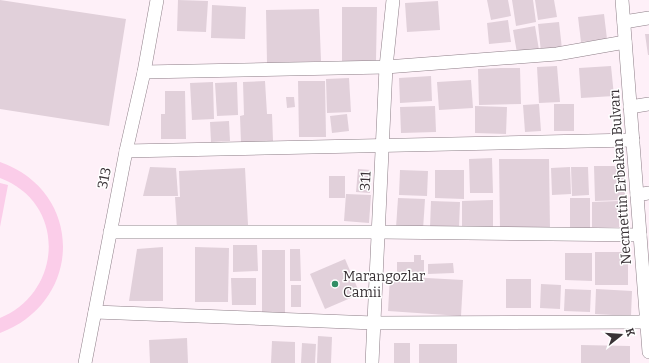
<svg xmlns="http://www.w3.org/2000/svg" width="649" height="363" viewBox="0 0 649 363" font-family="Bitter,serif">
<rect width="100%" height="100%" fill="#fef0f8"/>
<g fill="#fbcde9">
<path d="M 0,162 C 85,192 83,302 0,333 L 0,318 C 63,292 67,203 0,178 Z"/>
<path d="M 0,183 L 8,185 L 0,227 Z"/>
</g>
<g fill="#e1d0da">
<path d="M 0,0 L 126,19 L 109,126 L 0,109 Z"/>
<path d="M 178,0 L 208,1 L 206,32 L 177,31 Z"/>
<path d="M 487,0 L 508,0 L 511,16 L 491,20 Z"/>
<path d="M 512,0 L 533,0 L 536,22 L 516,26 Z"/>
<path d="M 535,0 L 554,0 L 557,17 L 538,20 Z"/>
<path d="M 438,1 L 440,30 L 407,32 L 405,3 Z"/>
<path d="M 212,5 L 246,7 L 245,39 L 211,38 Z"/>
<path d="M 342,7 L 377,7 L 376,61 L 342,61 Z"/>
<path d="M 319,9 L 321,61 L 267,63 L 266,10 Z"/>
<path d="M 604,14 L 607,39 L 581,42 L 578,17 Z"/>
<path d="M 508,20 L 511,42 L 489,44 L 487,23 Z"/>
<path d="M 559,22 L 562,49 L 541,52 L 538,24 Z"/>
<path d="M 535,26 L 539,50 L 517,53 L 513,30 Z"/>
<path d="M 645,34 L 649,34 L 649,55 L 648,55 Z"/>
<path d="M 557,66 L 560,102 L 539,103 L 537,67 Z"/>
<path d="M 611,66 L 614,96 L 581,98 L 579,68 Z"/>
<path d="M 501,68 L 520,68 L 521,104 L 479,105 L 478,69 Z"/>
<path d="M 431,76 L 432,101 L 400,103 L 399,78 Z"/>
<path d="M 349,78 L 351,112 L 327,113 L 326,79 Z"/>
<path d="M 471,80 L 473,108 L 439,110 L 437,82 Z"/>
<path d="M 265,81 L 267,114 L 272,114 L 273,141 L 241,143 L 240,116 L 244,115 L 243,82 Z"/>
<path d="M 298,81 L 325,81 L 326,137 L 299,137 Z"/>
<path d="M 213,82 L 214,119 L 192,120 L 190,83 Z"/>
<path d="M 237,82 L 238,115 L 217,116 L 215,83 Z"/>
<path d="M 165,91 L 185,91 L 186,139 L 161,139 L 161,114 L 165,114 Z"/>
<path d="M 286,97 L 294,97 L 295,107 L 287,108 Z"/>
<path d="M 539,104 L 541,131 L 525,132 L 523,105 Z"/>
<rect x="554" y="104" width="20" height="27"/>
<path d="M 435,106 L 436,132 L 401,133 L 400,107 Z"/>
<path d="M 475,106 L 507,107 L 506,134 L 475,133 Z"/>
<path d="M 347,114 L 349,131 L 332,133 L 330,116 Z"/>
<path d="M 229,121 L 230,141 L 211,142 L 210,122 Z"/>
<path d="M 492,158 L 493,193 L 470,193 L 469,159 Z"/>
<path d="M 499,159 L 549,159 L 550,230 L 500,230 Z"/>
<path d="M 594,166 L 625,166 L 625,200 L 595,201 Z"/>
<path d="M 150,167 L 176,168 L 178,196 L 143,196 Z"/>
<path d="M 570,167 L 571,194 L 552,195 L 551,168 Z"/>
<path d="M 571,167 L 588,167 L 589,195 L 572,196 Z"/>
<path d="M 245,168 L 248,225 L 177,229 L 175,197 L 180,197 L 179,171 Z"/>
<path d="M 358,169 L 371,170 L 370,193 L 356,192 Z"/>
<path d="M 400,170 L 428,171 L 427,196 L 399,195 Z"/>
<path d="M 435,170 L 464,170 L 464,199 L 435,198 Z"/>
<rect x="329" y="176" width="16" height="22"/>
<path d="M 346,194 L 371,195 L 369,223 L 344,221 Z"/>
<path d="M 398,198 L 425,199 L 423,230 L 396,228 Z"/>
<rect x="570" y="198" width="20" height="31"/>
<path d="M 493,200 L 493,231 L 462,231 L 462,201 Z"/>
<path d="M 431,201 L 460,202 L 459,228 L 430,228 Z"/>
<path d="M 619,201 L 619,227 L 592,227 L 592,202 Z"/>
<path d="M 233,245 L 257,245 L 258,271 L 233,272 Z"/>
<path d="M 163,247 L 163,301 L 129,301 L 137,249 Z"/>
<path d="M 195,247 L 229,248 L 228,302 L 195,302 Z"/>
<path d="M 290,249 L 300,249 L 301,281 L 290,281 Z"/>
<rect x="262" y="250" width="23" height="64"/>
<rect x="595" y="252" width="33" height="33"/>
<path d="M 565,253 L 592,253 L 592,281 L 565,280 Z"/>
<path d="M 414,255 L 421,255 L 421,260 L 424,260 L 424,272 L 397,272 L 397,262 L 414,262 Z"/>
<path d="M 345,259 L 360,294 L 325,309 L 310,274 Z"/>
<path d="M 453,263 L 454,273 L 428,274 L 428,264 Z"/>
<path d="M 390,276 L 463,280 L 461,316 L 388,311 Z"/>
<path d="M 231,278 L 256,278 L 256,305 L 232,305 Z"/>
<rect x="506" y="279" width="25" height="29"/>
<path d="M 541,284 L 561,285 L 560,309 L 540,308 Z"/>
<rect x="291" y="285" width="10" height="22"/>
<path d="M 565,289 L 591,290 L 590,312 L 564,311 Z"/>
<path d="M 596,289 L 632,291 L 631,316 L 595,314 Z"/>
<path d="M 318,336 L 332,337 L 331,363 L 317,363 Z"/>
<path d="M 187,338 L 188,363 L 150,363 L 149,340 Z"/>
<path d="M 272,341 L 295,342 L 295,363 L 271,363 Z"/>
<path d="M 302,343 L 316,344 L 315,363 L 301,363 Z"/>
<rect x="394" y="343" width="16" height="20"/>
<rect x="419" y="344" width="38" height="19"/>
<path d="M 581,345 L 630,346 L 630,363 L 581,363 Z"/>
</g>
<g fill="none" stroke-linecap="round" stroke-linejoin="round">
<g stroke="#8d7e87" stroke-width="14">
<g id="street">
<path d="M 622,0 L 649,352"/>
<path d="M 624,22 L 649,18"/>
<path d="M 144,72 L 386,67 L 557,54 L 625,42"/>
<path d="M 630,107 L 649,104"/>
<path d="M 126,151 L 633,140"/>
<path d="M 637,195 L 649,193"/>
<path d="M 110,232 L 379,232 L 640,235"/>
<path d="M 95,312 L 374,323 L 647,322"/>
<path d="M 85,363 L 126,151 L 144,72 L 157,0"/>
<path d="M 372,363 L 386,67 L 393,0"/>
</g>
</g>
<use href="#street" stroke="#fff" stroke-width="13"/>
</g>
<circle fill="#308e65" stroke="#fff" stroke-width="1.5" cx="335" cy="284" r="4"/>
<g text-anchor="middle" stroke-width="3" stroke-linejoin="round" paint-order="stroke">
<g font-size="14" fill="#393236" stroke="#fff">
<text transform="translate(620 177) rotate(-94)" y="5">Necmettin Erbakan Bulvarı</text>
<text transform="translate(104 178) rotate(-79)" y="5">313</text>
<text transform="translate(365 181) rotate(-87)" y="5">311</text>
</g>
<g font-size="14" fill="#393236" stroke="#fff" text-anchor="start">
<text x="343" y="281">Marangozlar<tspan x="343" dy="16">Camii</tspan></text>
</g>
</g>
<g transform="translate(621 335) rotate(73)" stroke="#ffffff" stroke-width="3" paint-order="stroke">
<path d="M0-3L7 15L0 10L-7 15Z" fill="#393236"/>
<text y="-6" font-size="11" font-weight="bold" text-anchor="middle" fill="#393236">K</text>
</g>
</svg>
